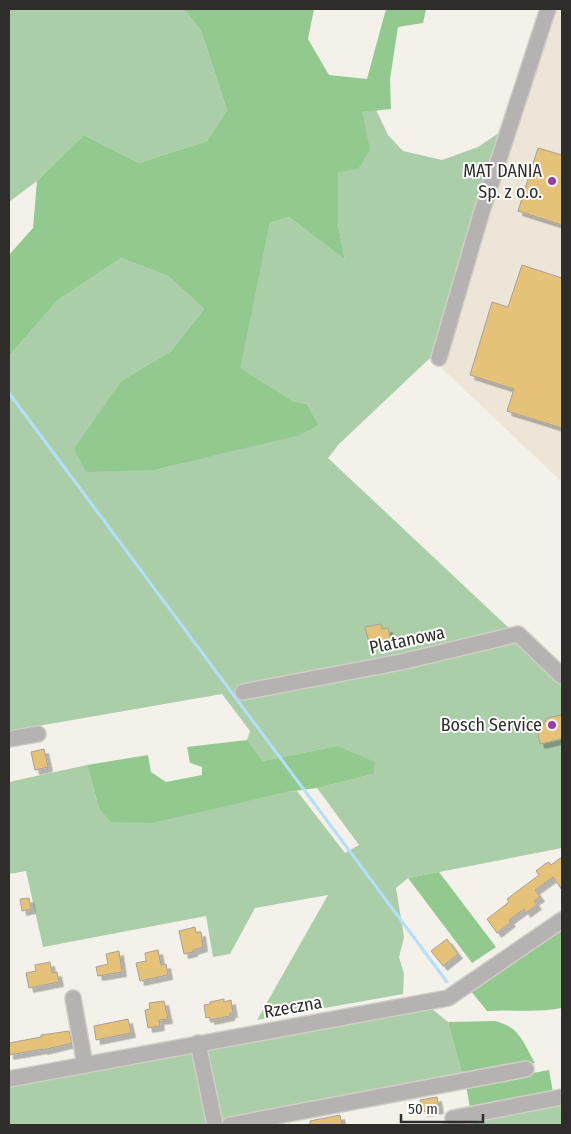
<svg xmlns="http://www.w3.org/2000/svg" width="571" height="1134" viewBox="0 0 571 1134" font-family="'Fira Sans Condensed',sans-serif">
<defs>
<filter id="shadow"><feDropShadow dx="4.5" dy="4.5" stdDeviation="0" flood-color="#0004"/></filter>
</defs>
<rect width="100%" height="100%" fill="#f4f1ea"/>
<path fill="#ede6d8" d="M 554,9 L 562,9 L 562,482 L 431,358 L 504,125 Z"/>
<g fill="#aacea7">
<path d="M 9,9 L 184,9 L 201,31 L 227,110 L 207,141 L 139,163 L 84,135 L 37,181 L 9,202 Z"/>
<path d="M 376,110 L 388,135 L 403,151 L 442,160 L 478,147 L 500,132 L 430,358 L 339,444 L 328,458 L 562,678 L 562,848 L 408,878 L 396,888 L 404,937 L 399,957 L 404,974 L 403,994 L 257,1020 L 328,895 L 255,908 L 230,954 L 213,957 L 206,916 L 43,947 L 26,871 L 9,874 L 9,782 L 87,765 L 99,808 L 297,791 L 345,853 L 359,845 L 317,788 L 373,774 L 337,746 L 263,761 L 247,740 L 250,731 L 222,694 L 9,731 L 9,356 L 58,300 L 121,258 L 168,276 L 204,309 L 171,351 L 121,381 L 75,449 L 155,470 L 300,434 L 319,425 L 307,404 L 293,401 L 239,368 L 270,223 L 289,217 L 345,260 L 338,224 L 338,172 L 362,112 Z"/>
<path d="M 431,1008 L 448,1022 L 463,1077 L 221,1123 L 205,1049 Z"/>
<path d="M 196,1051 L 210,1125 L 9,1125 L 9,1085 Z"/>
<path d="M 562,1101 L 562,1125 L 435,1125 Z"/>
</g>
<g fill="#92c98e">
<path d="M 184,9 L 314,9 L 308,39 L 329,75 L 367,79 L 386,9 L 426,9 L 423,23 L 398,27 L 390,79 L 391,109 L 362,112 L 370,150 L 358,169 L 338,172 L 338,224 L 345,260 L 289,217 L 270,223 L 240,368 L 293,401 L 307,404 L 319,425 L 300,435 L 155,470 L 86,472 L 74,449 L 121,381 L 171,351 L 204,309 L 168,276 L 121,258 L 58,300 L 9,356 L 9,255 L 33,228 L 37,181 L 84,135 L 139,163 L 207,141 L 227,110 L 201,31 Z"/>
<path d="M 247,740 L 263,761 L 337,746 L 375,762 L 373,774 L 317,788 L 286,792 L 152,823 L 111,822 L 99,808 L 87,765 L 148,755 L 151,772 L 166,782 L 202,775 L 202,767 L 190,763 L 187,747 Z"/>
<path d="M 439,872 L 496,947 L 472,963 L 408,878 Z"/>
<path d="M 562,931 L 562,1008 C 537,1013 512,1009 487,1011 L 470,990 L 557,932 Z"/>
<path d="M 495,1021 C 520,1027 522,1041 535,1063 L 463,1077 L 448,1022 Z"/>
<path d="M 549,1070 L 553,1093 L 470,1108 L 466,1085 Z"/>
</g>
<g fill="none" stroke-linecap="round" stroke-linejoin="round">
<path stroke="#b4dffc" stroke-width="3" d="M 9,393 L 447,982"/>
</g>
<g fill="#e6c279" stroke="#a5a19b" filter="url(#shadow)">
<path d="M 538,148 L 562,155 L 562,225 L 518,211 Z"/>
<path d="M 522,265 L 562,278 L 562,428 L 507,411 L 514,389 L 470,375 L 492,302 L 508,307 Z"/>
<path d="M 381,624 L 382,629 L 388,628 L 391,643 L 381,645 L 380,640 L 369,642 L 365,627 Z"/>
<path d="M 562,715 L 562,739 L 540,744 L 538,733 L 547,718 Z"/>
<path d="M 44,749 L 48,767 L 35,770 L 31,752 Z"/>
<path d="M 562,857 L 562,890 L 553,877 L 535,890 L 540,897 L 534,901 L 537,905 L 526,913 L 524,909 L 509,920 L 511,922 L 497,933 L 487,919 L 509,902 L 507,899 L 539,875 L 536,871 L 545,864 L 549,862 L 551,865 Z"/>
<path d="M 29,898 L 31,909 L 22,911 L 20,899 Z"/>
<path d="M 195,927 L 196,933 L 201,932 L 203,947 L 193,950 L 193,952 L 184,954 L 179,931 Z"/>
<path d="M 447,939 L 458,954 L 443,966 L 431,951 Z"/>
<path d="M 158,950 L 161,965 L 166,964 L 168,975 L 140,981 L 136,963 L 146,961 L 145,953 Z"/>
<path d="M 119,951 L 122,972 L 98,976 L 96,967 L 108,964 L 106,954 Z"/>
<path d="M 50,962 L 52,973 L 57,972 L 59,982 L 29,988 L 26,973 L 36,971 L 35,965 Z"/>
<path d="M 224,999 L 224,1002 L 231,1000 L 233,1013 L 230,1013 L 230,1016 L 210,1020 L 210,1017 L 206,1018 L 204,1005 L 210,1004 L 210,1002 Z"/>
<path d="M 164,1001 L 168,1019 L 159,1020 L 160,1026 L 148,1028 L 145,1010 L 150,1009 L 149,1003 Z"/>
<path d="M 128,1019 L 131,1033 L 96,1040 L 94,1026 Z"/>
<path d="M 69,1031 L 72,1043 L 43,1050 L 43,1049 L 9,1055 L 9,1043 L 41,1037 L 41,1035 Z"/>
<path d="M 437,1097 L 439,1109 L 423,1112 L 420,1100 Z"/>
<path d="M 340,1115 L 342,1125 L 310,1125 L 310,1121 Z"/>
</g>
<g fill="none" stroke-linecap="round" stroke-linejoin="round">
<g stroke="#d0cec7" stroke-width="18">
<g id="minor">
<path d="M 439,358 L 482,211 L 548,9"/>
<path d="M 243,692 L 401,662 L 518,634 L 562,676"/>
<path d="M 9,739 L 38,734"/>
<path d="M 73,998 L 85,1065"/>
<path d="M 198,1043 L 215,1125"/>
<path d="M 9,1079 L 448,998 L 562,920"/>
<path d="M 453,1118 L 562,1097"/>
<path d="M 230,1125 L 526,1069"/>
</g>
</g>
<path stroke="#a6a49e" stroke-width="2" stroke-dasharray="1 4" stroke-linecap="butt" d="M 9,432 L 11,430"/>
<use href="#minor" stroke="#b5b2b1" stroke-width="15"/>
</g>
<g fill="#9b3ba4" stroke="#fff" stroke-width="2">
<circle cx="552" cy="181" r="5"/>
<circle cx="552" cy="725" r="5"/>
</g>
<g text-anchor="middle" stroke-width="4" stroke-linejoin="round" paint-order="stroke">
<g font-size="18" fill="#2e2d2a" stroke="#fff" text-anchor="end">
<text x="542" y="177">MAT DANIA<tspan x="542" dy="21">Sp. z o.o.</tspan></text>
<text x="542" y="731">Bosch Service</text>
</g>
<g font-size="18" fill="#2e2d2a" stroke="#fff">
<text transform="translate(407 640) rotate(-12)" y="6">Platanowa</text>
<text transform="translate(293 1007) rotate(-10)" y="6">Rzeczna</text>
</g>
</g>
<rect width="571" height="1134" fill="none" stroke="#2e2d2a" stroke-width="20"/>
<path d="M401 1114v8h82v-8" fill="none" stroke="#2e2d2a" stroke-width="2.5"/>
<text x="408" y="1114" font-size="15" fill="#2e2d2a" stroke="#ffffff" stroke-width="4" paint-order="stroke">50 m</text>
</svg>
